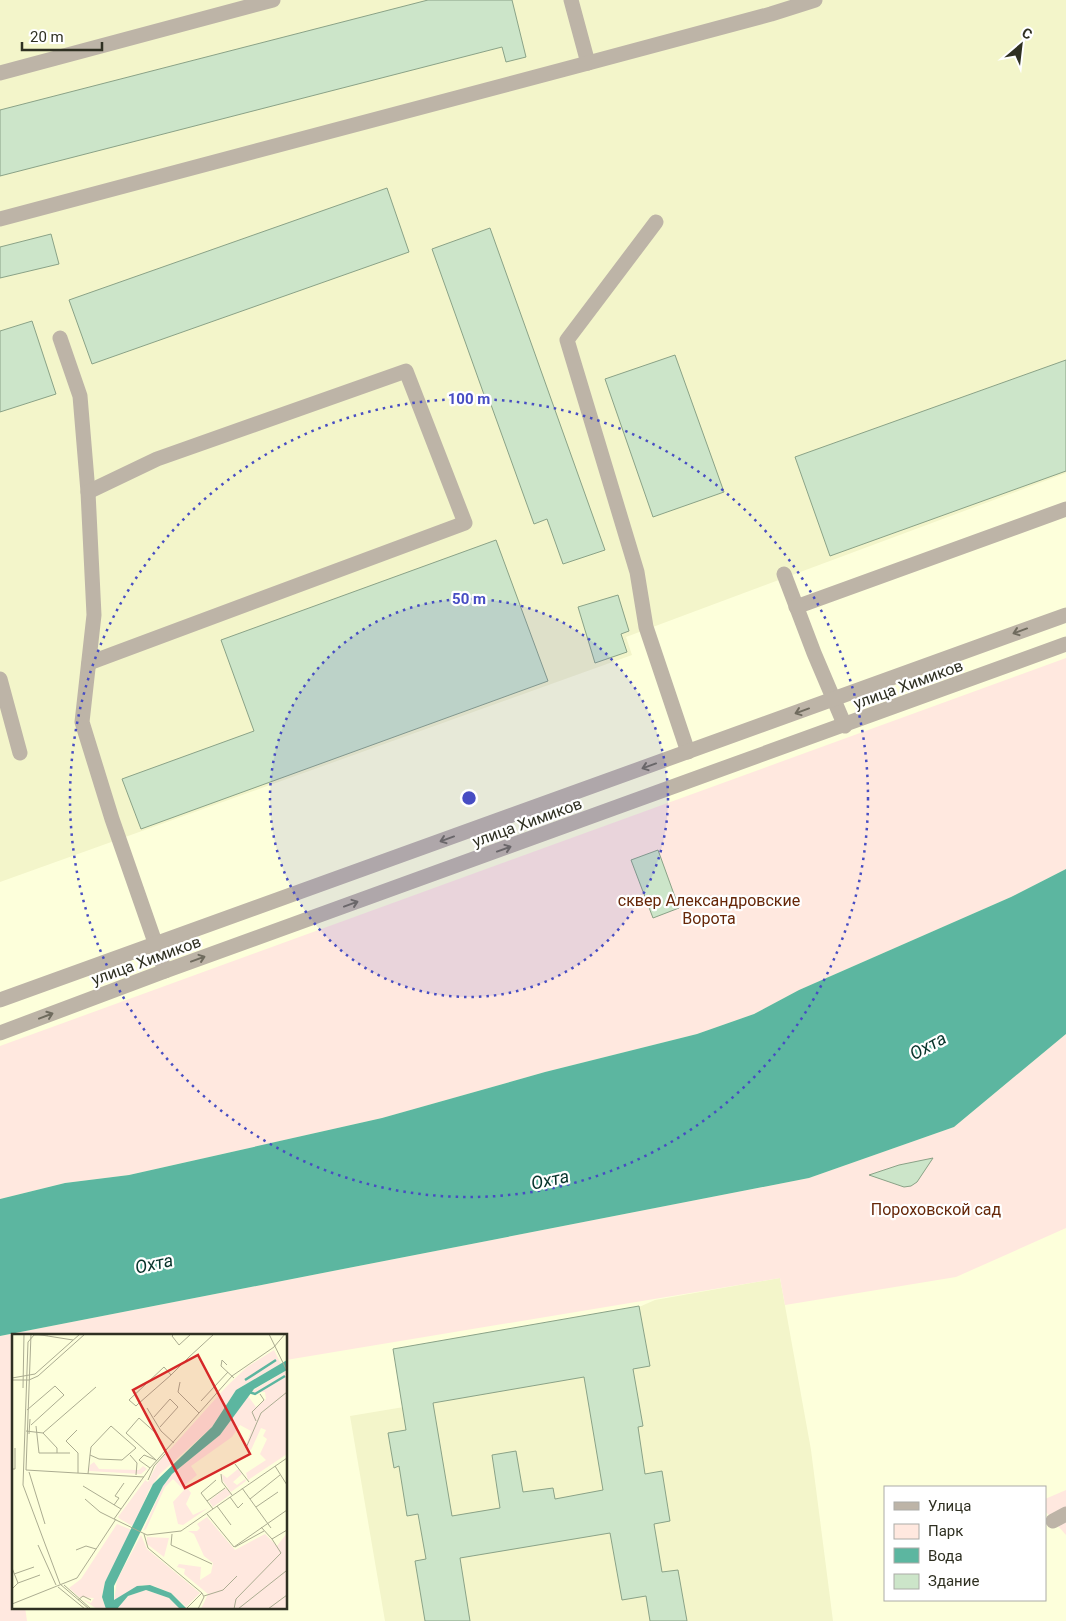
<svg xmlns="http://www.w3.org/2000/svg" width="1066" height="1621" viewBox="0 0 1066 1621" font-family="Roboto,sans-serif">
<rect width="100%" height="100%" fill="#fdffdb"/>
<g fill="#f3f5ca">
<path d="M 0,0 L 1066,0 L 1066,473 L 626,637 L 632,655 L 0,882 Z"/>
<path d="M 780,1278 L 811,1450 L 833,1621 L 385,1621 L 350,1416 L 649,1366 L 639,1307 L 655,1300 Z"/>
</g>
<g fill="#ffe8df">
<path d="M 1066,658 L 1066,869 L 1011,897 L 799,990 L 754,1014 L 697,1034 L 545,1072 L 382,1118 L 129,1175 L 65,1183 L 0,1199 L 0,1046 Z"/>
<path d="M 1066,1034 L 1066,1228 L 956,1277 L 785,1305 L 780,1278 L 286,1360 L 286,1335 L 14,1335 L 14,1607 L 25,1607 L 27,1621 L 0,1621 L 0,1336 L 809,1178 L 954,1127 Z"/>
<path d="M 1066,1490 L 1066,1535 L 1045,1511 L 1045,1499 Z"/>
</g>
<path fill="#5cb6a0" d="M 1066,869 L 1066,1034 L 954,1127 L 809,1178 L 0,1336 L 0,1199 L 65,1183 L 129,1175 L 382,1118 L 545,1072 L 697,1034 L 754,1014 L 799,990 L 1011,897 Z"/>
<g fill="#cce5c9" stroke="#8aa287" fill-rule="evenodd">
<path d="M 428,0 L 512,0 L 526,57 L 506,62 L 502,47 L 0,176 L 0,110 Z"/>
<path d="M 387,188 L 409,252 L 92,364 L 69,300 Z"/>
<path d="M 490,228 L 605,550 L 563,564 L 547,519 L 534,524 L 490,402 L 487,403 L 432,249 Z"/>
<path d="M 51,234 L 59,264 L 0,278 L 0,247 Z"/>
<path d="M 32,321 L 56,394 L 0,412 L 0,331 Z"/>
<path d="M 675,355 L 724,492 L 653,517 L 605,379 Z"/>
<path d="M 1066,360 L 1066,471 L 830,556 L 795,457 Z"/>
<path d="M 496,540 L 548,681 L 141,829 L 122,779 L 254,731 L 221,640 Z"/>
<path d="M 618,595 L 629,631 L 621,634 L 627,652 L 595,663 L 578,607 Z"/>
<path d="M 658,850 L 679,908 L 653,918 L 631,860 Z"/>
<path d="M 933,1158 L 917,1182 L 911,1186 L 904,1187 L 869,1175 L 899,1165 Z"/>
<path d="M 639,1306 L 650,1366 L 633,1369 L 643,1426 L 638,1427 L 645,1474 L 662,1471 L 670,1521 L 654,1524 L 662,1572 L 678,1570 L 687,1621 L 650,1621 L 646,1596 L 622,1600 L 610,1533 L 460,1558 L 470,1621 L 425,1621 L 415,1561 L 426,1559 L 418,1514 L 407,1516 L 399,1466 L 394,1468 L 388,1433 L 406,1430 L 393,1349 ZM 584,1377 L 603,1490 L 555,1499 L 553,1488 L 523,1492 L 516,1451 L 492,1455 L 500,1508 L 452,1516 L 433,1403 Z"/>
</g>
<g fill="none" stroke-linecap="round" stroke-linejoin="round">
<g stroke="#bdb4a7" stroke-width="15">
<path d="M 571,0 L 588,63"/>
<path d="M 0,73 L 273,0"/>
<path d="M 0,219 L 588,63 L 771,14 L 815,0"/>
<path d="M 656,222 L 567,340 L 637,572 L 646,627 L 688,752"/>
<path d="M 60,338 L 80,396 L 88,492 L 94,615 L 82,722 L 112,819 L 165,971"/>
<path d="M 88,492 L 157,459 L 406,371 L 465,523 L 89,663"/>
<path d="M 784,574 L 814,653 L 845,726"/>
<path d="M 796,607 L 1066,509"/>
<path d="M 0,679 L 20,753"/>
<path d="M 0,1000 L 1066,615"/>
<path d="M 0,1033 L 165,971 L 1066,644"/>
<path d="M 1053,1521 L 1066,1514"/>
</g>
</g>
<defs><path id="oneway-shaft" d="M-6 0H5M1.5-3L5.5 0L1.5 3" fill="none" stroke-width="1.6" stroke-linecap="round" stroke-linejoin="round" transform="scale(1.25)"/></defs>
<g stroke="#6f6b5e">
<use href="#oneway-shaft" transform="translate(1020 631) rotate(160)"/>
<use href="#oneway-shaft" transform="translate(802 711) rotate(160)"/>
<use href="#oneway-shaft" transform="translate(649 766) rotate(160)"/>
<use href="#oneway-shaft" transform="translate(447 839) rotate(160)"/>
<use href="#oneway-shaft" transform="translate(504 849) rotate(-20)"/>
<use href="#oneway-shaft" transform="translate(351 904) rotate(-20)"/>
<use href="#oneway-shaft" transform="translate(198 959) rotate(-20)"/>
<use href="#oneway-shaft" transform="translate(46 1016) rotate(-21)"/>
</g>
<circle cx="469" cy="798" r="199" fill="#474dc3" fill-opacity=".12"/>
<g fill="none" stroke="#474dc3" stroke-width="2.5" stroke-dasharray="2.5 5">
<circle cx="469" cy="798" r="199"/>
<circle cx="469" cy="798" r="399"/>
</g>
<g text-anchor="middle" stroke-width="4.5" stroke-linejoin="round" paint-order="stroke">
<g font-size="16" fill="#2f3022" stroke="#fff">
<text transform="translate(908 684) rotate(-20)" y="6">улица Химиков</text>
<text transform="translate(527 822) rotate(-20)" y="6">улица Химиков</text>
<text transform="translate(146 960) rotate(-20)" y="6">улица Химиков</text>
</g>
<g font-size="16" fill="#662708" stroke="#fff">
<text x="709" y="906">сквер Александровские<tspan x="709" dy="18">Ворота</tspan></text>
<text x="936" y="1215">Пороховской сад</text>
</g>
<g font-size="18" font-style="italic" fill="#07332a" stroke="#fff">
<text transform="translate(928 1046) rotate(-29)" y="6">Охта</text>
<text transform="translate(550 1180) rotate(-12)" y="6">Охта</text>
<text transform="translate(154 1264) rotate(-12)" y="6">Охта</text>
</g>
</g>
<g transform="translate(12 1334)">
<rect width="275" height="275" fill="#fdffdb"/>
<path d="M 262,16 L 269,30 L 224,56 L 200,93 L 148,140 L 137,156 L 122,193 L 108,185 L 106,183 L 143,133 L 133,146 L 136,148 L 145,130 L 215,52 L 235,33 ZM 273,37 L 275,40 L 275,120 L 236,146 L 234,139 L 254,126 L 248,120 L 255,105 L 251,102 L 254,96 L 249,94 L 239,116 L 233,114 L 239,97 L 228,91 L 220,103 L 179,132 L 185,141 L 173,151 L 179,159 L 174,170 L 181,181 L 196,174 L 171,191 L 166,190 L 161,168 L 172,156 L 161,145 L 153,153 L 134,195 L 131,197 L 151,152 L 160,140 L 208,101 L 236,62 L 244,73 L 254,65 L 253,58 L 248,58 L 273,41 L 243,59 L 240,57 ZM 82,128 L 87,135 L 127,136 L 131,132 L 135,135 L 129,140 L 77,137 L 78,131 ZM 226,135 L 230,140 L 221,148 L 225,151 L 233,145 L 234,147 L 219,158 L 211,147 L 210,140 L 215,144 ZM 214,154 L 219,160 L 201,173 L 197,167 ZM 195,183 L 223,216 L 253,200 L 265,212 L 275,199 L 275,275 L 189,275 L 196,260 L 172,240 L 173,235 L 165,233 L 167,230 L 189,233 L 188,246 L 199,239 L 201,229 L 192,222 L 182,200 L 176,197 L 185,197 L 188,194 L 185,190 ZM 105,190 L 120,196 L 93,248 L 90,263 L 94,275 L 85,275 L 69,264 L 79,269 L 82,264 L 67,263 L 57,254 L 69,245 ZM 129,201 L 135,215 L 188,259 L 174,273 L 159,259 L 142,252 L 130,251 L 102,266 L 105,246 ZM 135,203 L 157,204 L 152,223 L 135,210 ZM 134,256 L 157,264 L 168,275 L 105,275 L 116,262 Z" fill="#ffe8df"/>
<path d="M 275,26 L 275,36 L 242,55 L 208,101 L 160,140 L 151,152 L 102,252 L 102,266 L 125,252 L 138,251 L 159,259 L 175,275 L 168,275 L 157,264 L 134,256 L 116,262 L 105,275 L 94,275 L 90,263 L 93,248 L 141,150 L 200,93 L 224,56 Z" fill="#5cb6a0"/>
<path fill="none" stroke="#5cb6a0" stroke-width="2.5" d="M 233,46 L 264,26M 237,58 L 243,60 L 273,42"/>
<path fill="none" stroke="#abac91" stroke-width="1" d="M 19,0 L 14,136 L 132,143M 23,0 L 61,6M 162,0 L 160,2 L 167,11 L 179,0M 257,0 L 275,37M 36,1 L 22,1 L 16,8 L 11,151 L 48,250 L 77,275M 262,13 L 273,0M 215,31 L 210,26 L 209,32 L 222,44M 159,41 L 152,33 L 117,66 L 124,72 L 126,70 L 159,41 L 177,23 L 189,12 L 202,0M 0,44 L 23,40 L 68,0M 0,46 L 17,46 L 26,42 L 73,0M 168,48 L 166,58 L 187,79M 11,54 L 12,0M 189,67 L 216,38M 135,74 L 149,97 L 162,109M 15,76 L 43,52 L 52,61 L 19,91M 142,83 L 158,65 L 166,73 L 148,93M 244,87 L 240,78 L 252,66 L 248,60M 24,92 L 27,119 L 58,119M 65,96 L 54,107 L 66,119 L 66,139M 14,97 L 31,99 L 45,114 L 45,119M 31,99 L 84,53M 17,100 L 18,85M 234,114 L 249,79 L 275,58M 118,121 L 125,129 L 124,141M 145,127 L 114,99 L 127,84 L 146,101M 223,130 L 237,148M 142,132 L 153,120M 263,132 L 275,151M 138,134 L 127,126 L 132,121 L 144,126M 0,135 L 3,135 L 3,114M 17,138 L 33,190M 76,140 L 78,121 L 87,125 L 110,126 L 124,114 L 99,92 L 79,113 L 78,121M 209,140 L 210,148 L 220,161M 136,146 L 142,132M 71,152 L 109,175M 230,154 L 259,194M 218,163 L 226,174 L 231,169M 73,165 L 88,178 L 102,185 L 138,134 L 220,42 L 262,13M 238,165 L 268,141M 195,167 L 213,154M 102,171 L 107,164 L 103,162 L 112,149M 205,172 L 219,191M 244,173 L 266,158M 201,175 L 189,159 L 204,146M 195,180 L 222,213M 102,185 L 135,201 L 169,197 L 275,124M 249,193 L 260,205 L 275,196M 132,200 L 136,214 L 190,259 L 192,263 L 186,275M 160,200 L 159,211 L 200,230M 26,211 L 44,251M 222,213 L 275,176M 223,213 L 252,197M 64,216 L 74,212 L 84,215M 0,234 L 6,249 L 0,255M 2,240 L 22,233M 6,249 L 28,241M 52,251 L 79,275M 46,253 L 73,275M 192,262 L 211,256 L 225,242M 66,266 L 71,262 L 79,266M 0,270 L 65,244 L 104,185M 174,275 L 190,259M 222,275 L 224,265 L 269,219 L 260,205M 226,275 L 274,237M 256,275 L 275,261"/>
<path fill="#d62828" fill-opacity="0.15" stroke="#d62828" stroke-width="2.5" d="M 186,21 L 238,120 L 173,154 L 121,56 Z"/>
<rect width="275" height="275" fill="none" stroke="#2f3022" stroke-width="2.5"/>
</g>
<circle cx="469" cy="798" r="8" fill="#474dc3" stroke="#fff" stroke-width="2.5"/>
<g font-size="15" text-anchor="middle" font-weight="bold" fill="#474dc3" stroke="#fff" stroke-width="4.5" stroke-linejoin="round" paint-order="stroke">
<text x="469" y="404">100 m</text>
<text x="469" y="604">50 m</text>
</g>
<rect x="884" y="1486" width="162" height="115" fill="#ffffff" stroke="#acaca7"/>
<rect x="894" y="1502" width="25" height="8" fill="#bdb4a7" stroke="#acaca7"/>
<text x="928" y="1511" font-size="15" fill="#2f3022">Улица</text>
<rect x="894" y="1524" width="25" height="15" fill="#ffe8df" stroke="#acaca7"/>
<text x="928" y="1536" font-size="15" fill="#2f3022">Парк</text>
<rect x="894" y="1548" width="25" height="15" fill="#5cb6a0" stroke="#acaca7"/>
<text x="928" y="1561" font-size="15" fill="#2f3022">Вода</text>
<rect x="894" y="1574" width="25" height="15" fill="#cce5c9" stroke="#acaca7"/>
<text x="928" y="1586" font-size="15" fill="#2f3022">Здание</text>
<g transform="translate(1021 45) rotate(28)" stroke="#ffffff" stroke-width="4" paint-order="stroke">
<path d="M0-4L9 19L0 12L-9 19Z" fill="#2f3022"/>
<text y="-8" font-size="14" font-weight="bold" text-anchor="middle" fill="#2f3022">С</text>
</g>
<path d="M22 42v8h80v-8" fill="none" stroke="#2f3022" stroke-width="2.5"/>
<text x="30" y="42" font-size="15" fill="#2f3022" stroke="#ffffff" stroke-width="4" paint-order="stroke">20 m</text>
</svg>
